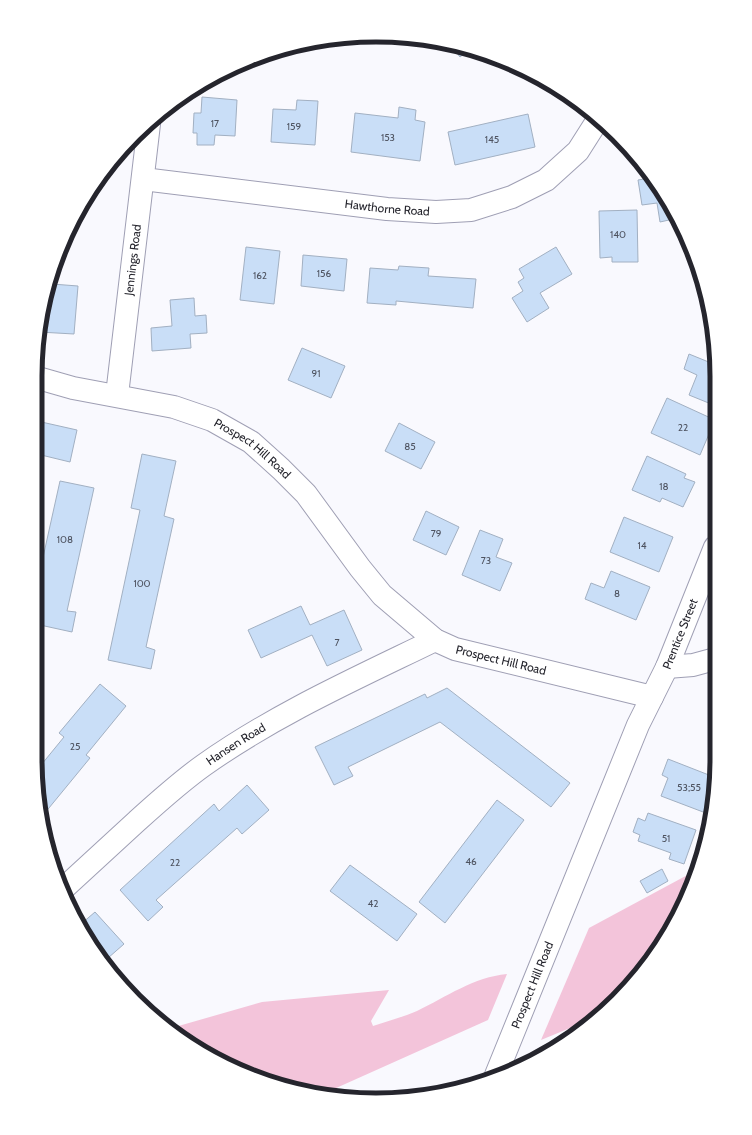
<svg xmlns="http://www.w3.org/2000/svg" width="752" height="1135" viewBox="0 0 752 1135" font-family="Cabin,sans-serif">
<rect width="100%" height="100%" fill="#f9f9fe"/>
<g fill="#f3c4da">
<path d="M 693,872 L 682,910 L 632,984 L 587,1021 L 541,1040 L 589,928 Z"/>
<path d="M 507,974 L 488,1020 L 325,1093 L 246,1074 L 168,1029 L 262,1002 L 389,990 L 371,1021 L 373,1026 C 388,1021 403,1017 417,1011 C 446,997 474,977 507,974 Z"/>
</g>
<g fill="#c9def7" stroke="#a2b0c2">
<path d="M 454,46 L 470,49 L 460,57 L 452,47 Z"/>
<path d="M 202,97 L 237,100 L 235,136 L 215,135 L 214,145 L 197,145 L 197,133 L 193,133 L 194,113 L 201,113 Z"/>
<path d="M 297,100 L 318,101 L 315,145 L 271,142 L 273,109 L 296,110 Z"/>
<path d="M 399,107 L 416,110 L 415,120 L 425,122 L 420,161 L 351,152 L 355,113 L 398,118 Z"/>
<path d="M 528,114 L 535,147 L 455,165 L 448,132 Z"/>
<path d="M 647,169 L 678,218 L 660,222 L 657,203 L 642,205 L 638,180 L 644,179 L 643,170 Z"/>
<path d="M 637,210 L 638,262 L 612,262 L 612,257 L 600,258 L 599,211 Z"/>
<path d="M 246,247 L 280,251 L 274,304 L 240,300 Z"/>
<path d="M 556,247 L 572,274 L 540,293 L 549,308 L 527,322 L 512,298 L 523,291 L 518,282 L 524,278 L 519,269 Z"/>
<path d="M 303,255 L 347,259 L 344,291 L 301,286 Z"/>
<path d="M 399,266 L 429,268 L 428,276 L 476,279 L 473,308 L 396,301 L 396,305 L 367,303 L 370,268 L 398,270 Z"/>
<path d="M 52,284 L 78,286 L 74,334 L 39,332 L 39,327 Z"/>
<path d="M 194,298 L 195,316 L 206,315 L 207,333 L 190,334 L 191,348 L 152,351 L 151,328 L 172,326 L 170,300 Z"/>
<path d="M 302,348 L 345,366 L 331,398 L 288,380 Z"/>
<path d="M 689,354 L 716,365 L 716,406 L 689,395 L 697,375 L 684,369 Z"/>
<path d="M 667,398 L 715,420 L 700,455 L 651,433 Z"/>
<path d="M 37,421 L 77,430 L 70,462 L 37,454 Z"/>
<path d="M 399,423 L 435,442 L 421,469 L 385,451 Z"/>
<path d="M 142,454 L 176,461 L 164,516 L 174,519 L 146,647 L 155,650 L 151,669 L 108,660 L 140,510 L 131,508 Z"/>
<path d="M 647,456 L 686,474 L 684,478 L 695,482 L 683,507 L 662,498 L 660,502 L 632,490 Z"/>
<path d="M 60,481 L 94,488 L 67,611 L 76,612 L 72,632 L 40,625 L 43,608 L 36,606 L 36,589 Z"/>
<path d="M 426,511 L 459,527 L 446,555 L 413,540 Z"/>
<path d="M 624,517 L 673,537 L 659,572 L 610,552 Z"/>
<path d="M 480,530 L 503,539 L 496,557 L 512,563 L 500,591 L 462,575 Z"/>
<path d="M 611,571 L 650,587 L 636,620 L 585,599 L 591,583 L 604,588 Z"/>
<path d="M 301,606 L 310,625 L 344,610 L 362,650 L 327,666 L 312,635 L 261,658 L 248,630 Z"/>
<path d="M 100,684 L 126,706 L 86,755 L 90,758 L 44,814 L 37,770 L 64,737 L 59,733 Z"/>
<path d="M 447,688 L 570,783 L 551,807 L 440,722 L 348,767 L 353,776 L 334,785 L 315,747 L 425,694 L 427,698 Z"/>
<path d="M 668,759 L 714,777 L 714,804 L 711,815 L 661,796 L 668,778 L 662,775 Z"/>
<path d="M 247,785 L 269,810 L 242,834 L 237,828 L 156,900 L 163,907 L 148,921 L 120,890 L 214,804 L 219,811 Z"/>
<path d="M 497,800 L 524,820 L 445,923 L 419,902 Z"/>
<path d="M 648,813 L 696,830 L 684,864 L 669,859 L 671,853 L 638,841 L 640,835 L 633,832 L 638,818 L 645,821 Z"/>
<path d="M 350,865 L 417,914 L 397,941 L 330,891 Z"/>
<path d="M 662,869 L 668,881 L 647,893 L 640,881 Z"/>
<path d="M 95,912 L 124,944 L 108,958 L 101,951 L 98,954 L 93,949 L 81,924 Z"/>
</g>
<g fill="none" stroke-linecap="round" stroke-linejoin="round">
<g stroke="#9f9fb4" stroke-width="24">
<g id="minor">
<path id="s1" d="M 143,179 L 387,209 L 436,212 L 471,210 L 512,197 L 546,180 L 578,151 L 599,118"/>
<path id="s2" d="M 38,378 L 73,388 L 174,407 L 212,420 L 251,442 L 281,469 L 306,494 L 360,568 L 382,595 L 435,640 L 455,649 L 652,697"/>
<path id="s3" d="M 117,395 L 149,124"/>
<path d="M 667,667 L 693,665 L 715,659"/>
<path id="s4" d="M 63,889 C 88,866 112,844 137,821 C 158,802 180,782 204,765 C 276,714 357,678 435,640"/>
</g>
</g>
<g stroke="#9f9fb4" stroke-width="24">
<g id="tertiary">
<path id="s5" d="M 496,1075 L 638,725 L 667,667 L 715,547"/>
</g>
</g>
<use href="#minor" stroke="#fff" stroke-width="22"/>
<use href="#tertiary" stroke="#fff" stroke-width="22"/>
</g>
<g text-anchor="middle" stroke-width="3" stroke-linejoin="round" paint-order="stroke">
<g font-size="10" fill="#4e5360">
<text x="215" y="127">17</text>
<text x="294" y="130">159</text>
<text x="388" y="141">153</text>
<text x="492" y="143">145</text>
<text x="618" y="238">140</text>
<text x="324" y="277">156</text>
<text x="260" y="279">162</text>
<text x="316" y="377">91</text>
<text x="683" y="431">22</text>
<text x="410" y="450">85</text>
<text x="664" y="490">18</text>
<text x="436" y="537">79</text>
<text x="65" y="543">108</text>
<text x="642" y="549">14</text>
<text x="486" y="564">73</text>
<text x="142" y="587">100</text>
<text x="617" y="597">8</text>
<text x="337" y="646">7</text>
<text x="75" y="750">25</text>
<text x="689" y="791">53;55</text>
<text x="666" y="842">51</text>
<text x="471" y="865">46</text>
<text x="175" y="866">22</text>
<text x="373" y="907">42</text>
</g>
<g font-size="12" fill="#25252d" stroke="#fff">
<text dy="4" stroke="none"><textPath href="#s1" startOffset="246">Hawthorne Road</textPath></text>
<text dy="4" stroke="none"><textPath href="#s3" startOffset="136">Jennings Road</textPath></text>
<text dy="4" stroke="none"><textPath href="#s2" startOffset="229">Prospect Hill Road</textPath></text>
<text dy="4" stroke="none"><textPath href="#s5" startOffset="478">Prentice Street</textPath></text>
<text dy="4" stroke="none"><textPath href="#s2" startOffset="565">Prospect Hill Road</textPath></text>
<text dy="4" stroke="none"><textPath href="#s4" startOffset="226">Hansen Road</textPath></text>
<text dy="4" stroke="none"><textPath href="#s5" startOffset="97">Prospect Hill Road</textPath></text>
</g>
</g>
<path d="M0 0H752V1135H0ZM376 42H376A334 334 0 0 1 710 376V759A334 334 0 0 1 376 1093H376A334 334 0 0 1 42 759V376A334 334 0 0 1 376 42Z" fill="#fff" fill-rule="evenodd"/>
<path fill="none" stroke="#25252d" stroke-width="5" d="M376 42H376A334 334 0 0 1 710 376V759A334 334 0 0 1 376 1093H376A334 334 0 0 1 42 759V376A334 334 0 0 1 376 42Z"/>
</svg>
